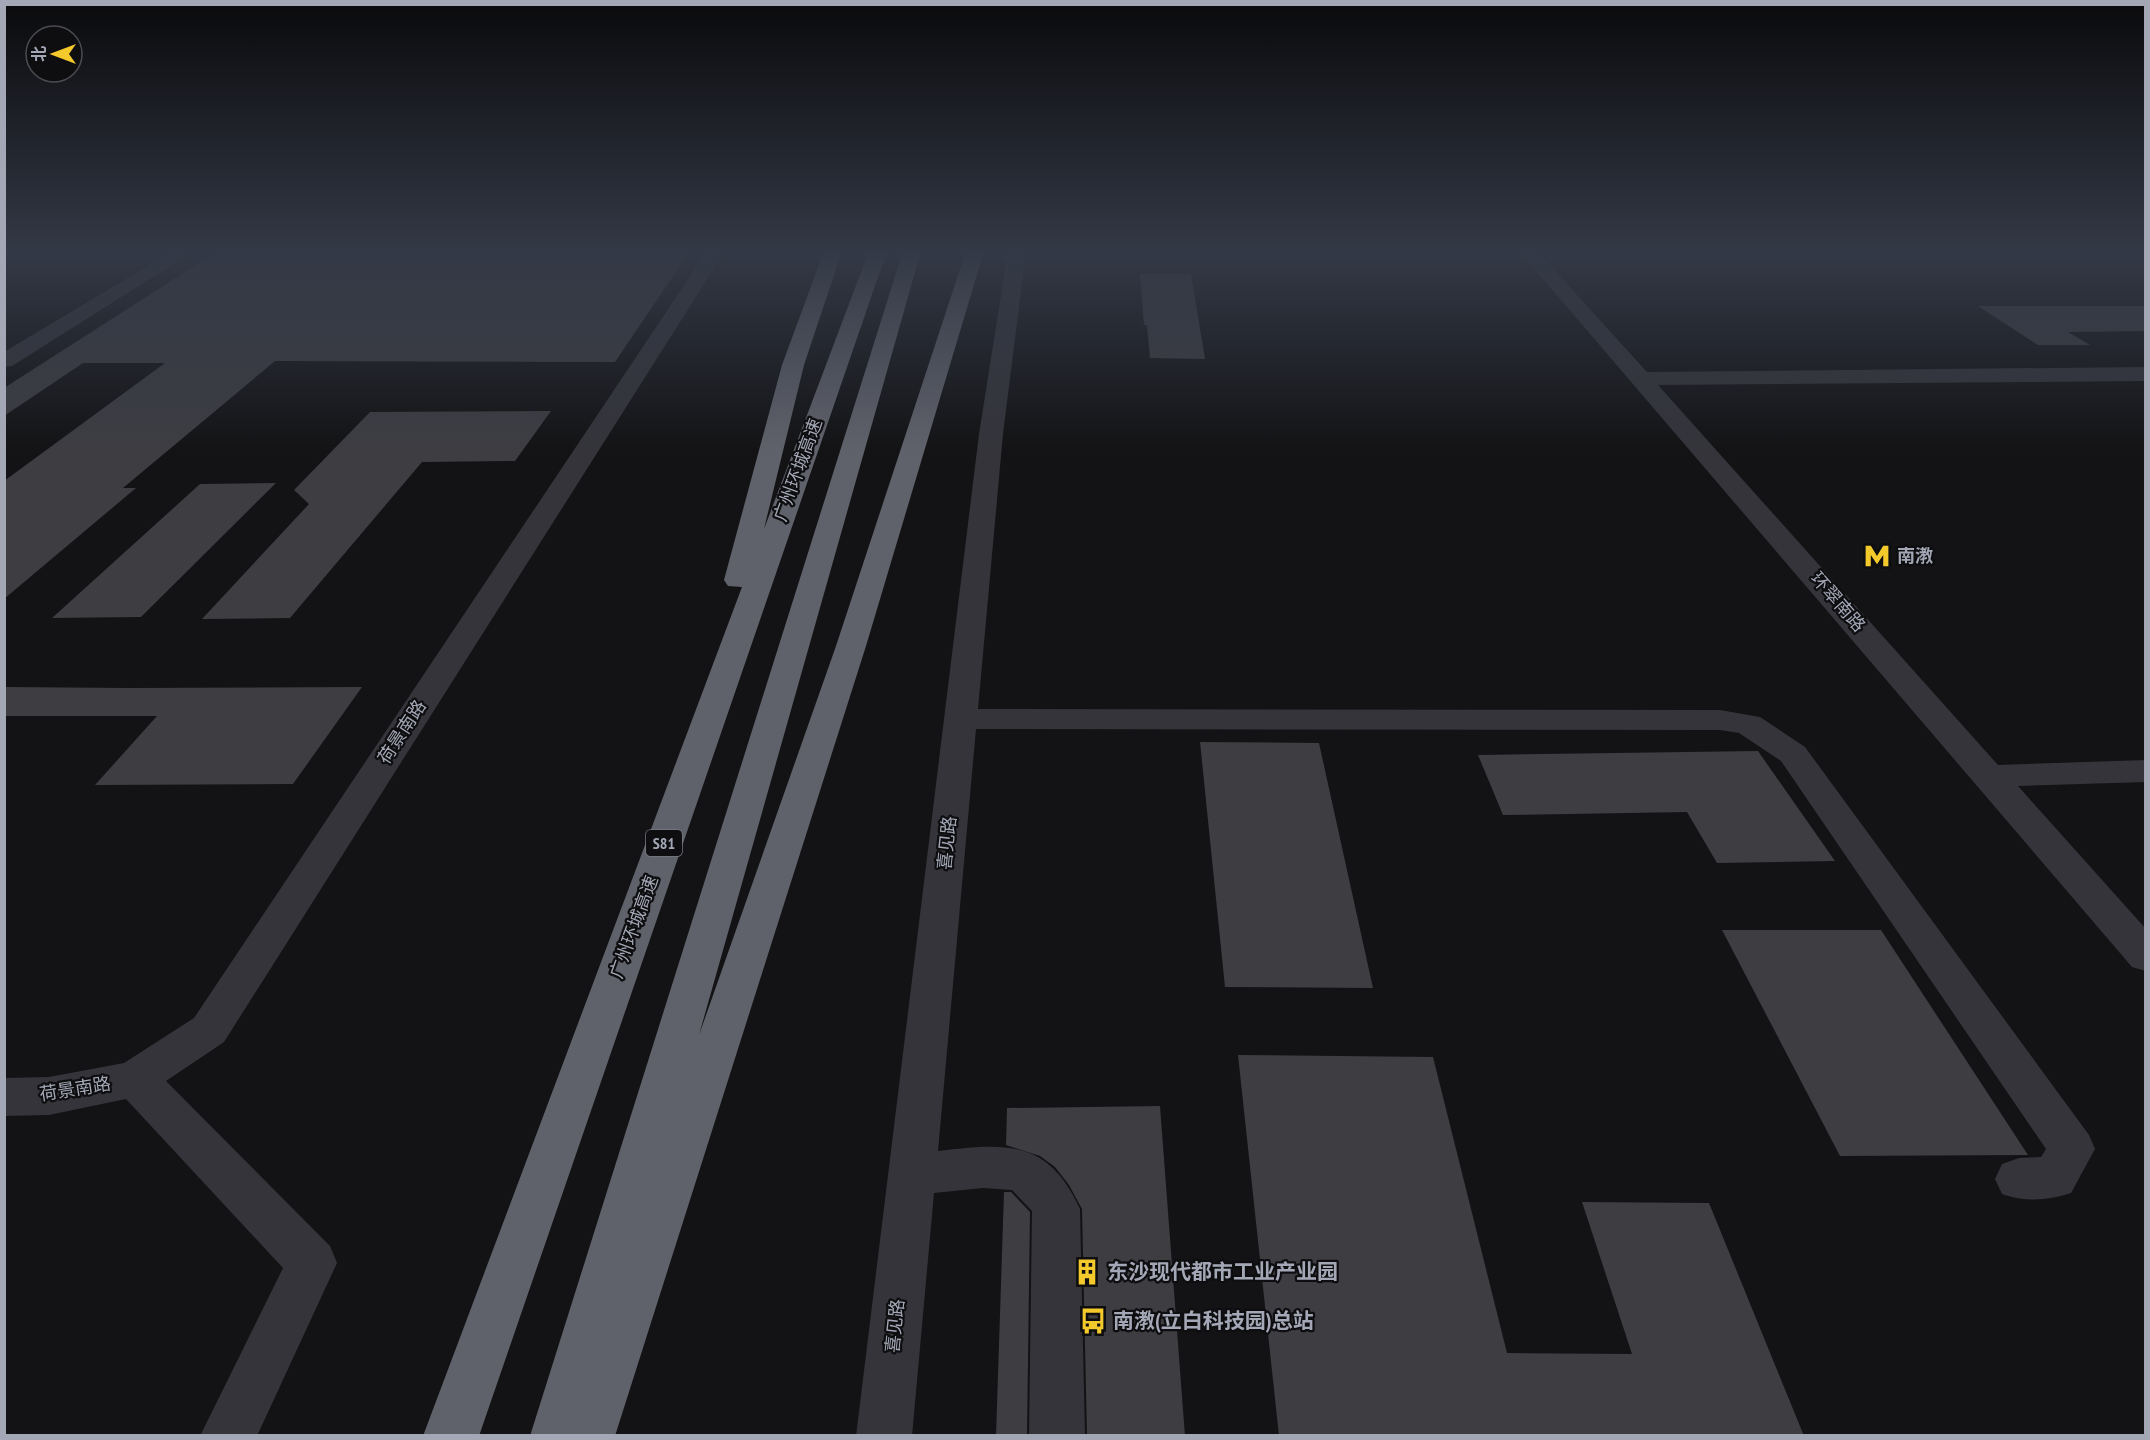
<svg xmlns="http://www.w3.org/2000/svg" width="2150" height="1440" viewBox="0 0 2150 1440" font-family="'PT Sans Narrow','Noto Sans SC',sans-serif">
<rect width="100%" height="100%" fill="#131315"/>
<g fill="#3d3d42">
<path d="M 218,251 L 690,251 L 615,362 L 275,361 L 123,488 L 136,488 L 4,599 L 4,481 L 165,363 L 83,363 L 4,416 L 4,388 Z"/>
<path d="M 1140,274 L 1191,274 L 1205,359 L 1150,358 L 1147,325 L 1144,325 Z"/>
<path d="M 1978,306 L 2145,306 L 2145,331 L 2068,332 L 2090,345 L 2038,345 Z"/>
<path d="M 551,411 L 515,461 L 422,462 L 290,618 L 202,619 L 309,504 L 294,490 L 370,412 Z"/>
<path d="M 276,483 L 141,617 L 52,618 L 200,484 Z"/>
<path d="M 4,687 L 130,688 L 362,687 L 293,784 L 95,785 L 157,716 L 4,716 Z"/>
<path d="M 1200,742 L 1319,743 L 1373,988 L 1225,987 Z"/>
<path d="M 1758,751 L 1835,861 L 1717,863 L 1687,812 L 1503,815 L 1478,755 Z"/>
<path d="M 1722,930 L 1881,930 L 2028,1155 L 1840,1156 Z"/>
<path d="M 1238,1055 L 1433,1057 L 1507,1353 L 1632,1354 L 1582,1202 L 1709,1203 L 1804,1436 L 1279,1436 Z"/>
<path d="M 1160,1106 L 1185,1436 L 1087,1436 L 1082,1209 L 1069,1185 L 1055,1167 L 1040,1156 L 1006,1145 L 1007,1108 Z"/>
<path d="M 1004,1192 L 1011,1192 L 1030,1212 L 1027,1436 L 996,1436 Z"/>
</g>
<g fill="none" stroke-linecap="round" stroke-linejoin="round">
<g fill="#34343a" fill-rule="evenodd">
<path d="M 173,251 L 194,251 L 12,366 L 4,367 L 4,352 Z"/>
<path d="M 707,251 L 725,251 L 224,1042 L 166,1081 L 330,1246 L 337,1263 L 257,1436 L 200,1436 L 283,1268 L 126,1099 L 49,1115 L 4,1116 L 4,1078 L 49,1077 L 124,1063 L 194,1018 Z"/>
<path d="M 1008,251 L 1026,251 L 1003,434 L 978,709 L 1720,710 L 1760,717 L 1805,747 L 2089,1135 L 2095,1149 L 2071,1193 C 2048,1201 2025,1202 2002,1194 L 1995,1179 L 2002,1164 L 2019,1158 L 2041,1157 L 2046,1149 L 1781,761 L 1739,733 L 1720,730 L 976,729 L 938,1151 C 1006,1143 1048,1139 1080,1209 L 1085,1436 L 1029,1436 L 1032,1211 L 1012,1190 L 983,1188 L 934,1193 L 912,1436 L 856,1436 L 979,434 Z"/>
<path d="M 1519,251 L 1537,251 L 1647,372 L 2146,367 L 2146,381 L 1658,385 L 1998,765 L 2146,760 L 2146,782 L 2018,786 L 2146,929 L 2146,971 L 2132,967 Z"/>
</g>
<g fill="#60626b" fill-rule="evenodd">
<path d="M 824,251 L 842,251 L 804,365 L 764,529 L 869,251 L 887,251 L 479,1436 L 423,1436 L 742,587 L 728,586 L 724,580 L 782,365 Z"/>
<path d="M 903,251 L 921,251 L 699,1035 L 836,646 L 966,251 L 984,251 L 866,646 L 615,1436 L 530,1436 Z"/>
</g>
</g>
<linearGradient id="sky" x2="0" y2="1"><stop stop-color="#0a0a0c"/><stop offset="0.56" stop-color="#333946"/><stop offset="1" stop-color="#333946" stop-opacity="0"/></linearGradient>
<rect width="2150" height="452" fill="url(#sky)"/>
<defs>
<g id="metro-bare" transform="scale(2.07)"><path d="M-5.5 5V-5H-3L0 0L3-5H5.5V5H3V-.5L0 4L-3-.5V5Z" fill="#f4c92c" stroke="#0e0e10" stroke-width="2.5" paint-order="stroke"/></g>
<g id="building-bare" transform="scale(2.07)"><path d="M-4-6H4V6H1V3H-1V6H-4ZM-2.5-4.3h1.7v1.8h-1.7ZM.8-4.3h1.7v1.8H.8ZM-2.5-1h1.7V.8h-1.7ZM.8-1h1.7V.8H.8Z" fill="#f4c92c" stroke="#0e0e10" stroke-width="2.5" paint-order="stroke"/></g>
<g id="bus-bare" transform="scale(2.07)"><path d="M-5-6H5V4H4V6H2V4H-2V6H-4V4H-5ZM-3.5-4V0h7V-4ZM-3.5 1.2v1.5H-2V1.2ZM2 1.2v1.5H3.5V1.2Z" fill="#f4c92c" stroke="#0e0e10" stroke-width="2.5" paint-order="stroke"/></g>
</defs>
<g fill-rule="evenodd">
<use href="#metro-bare" x="1877" y="556"/>
<use href="#building-bare" x="1087" y="1272"/>
<use href="#bus-bare" x="1093" y="1321"/>
</g>
<g text-anchor="middle" stroke-width="4.5" stroke-linejoin="round" paint-order="stroke">
<rect fill="#0e0e10" stroke="#777a84" stroke-width="1.5" x="646" y="830" width="36" height="26" rx="4.5"/>
<g font-size="16" font-weight="bold" fill="#a4a8b6">
<text x="664" y="849">S81</text>
</g>
<g font-size="18" fill="#a4a8b6" stroke="#0e0e10">
<text transform="translate(798 470) rotate(-70)" y="6">广州环城高速</text>
<text transform="translate(1838 602) rotate(49)" y="6">环翠南路</text>
<text transform="translate(402 732) rotate(-57)" y="6">荷景南路</text>
<text transform="translate(947 843) rotate(-84)" y="6">喜见路</text>
<text transform="translate(634 927) rotate(-70)" y="6">广州环城高速</text>
<text transform="translate(75 1089) rotate(-9)" y="6">荷景南路</text>
<text transform="translate(895 1326) rotate(-84)" y="6">喜见路</text>
</g>
<g font-size="18" font-weight="bold" fill="#a4a8b6" stroke="#0e0e10" text-anchor="start">
<text x="1897" y="562">南漖</text>
</g>
<g font-size="21" font-weight="bold" fill="#a4a8b6" stroke="#0e0e10" text-anchor="start">
<text x="1107" y="1279">东沙现代都市工业产业园</text>
<text x="1113" y="1328">南漖(立白科技园)总站</text>
</g>
</g>
<rect width="2150" height="1440" fill="none" stroke="#a4a8b6" stroke-width="12"/>
<g transform="translate(54 54) rotate(270)"><circle r="28" fill="#0e0e10" stroke="#4a4c52" stroke-width="1.5"/>
<path d="M0-4.5L10 22L0 15L-10 22Z" fill="#f4c92c"/>
<text y="-9" font-size="16" font-weight="bold" text-anchor="middle" fill="#a4a8b6">北</text>
</g>
</svg>
